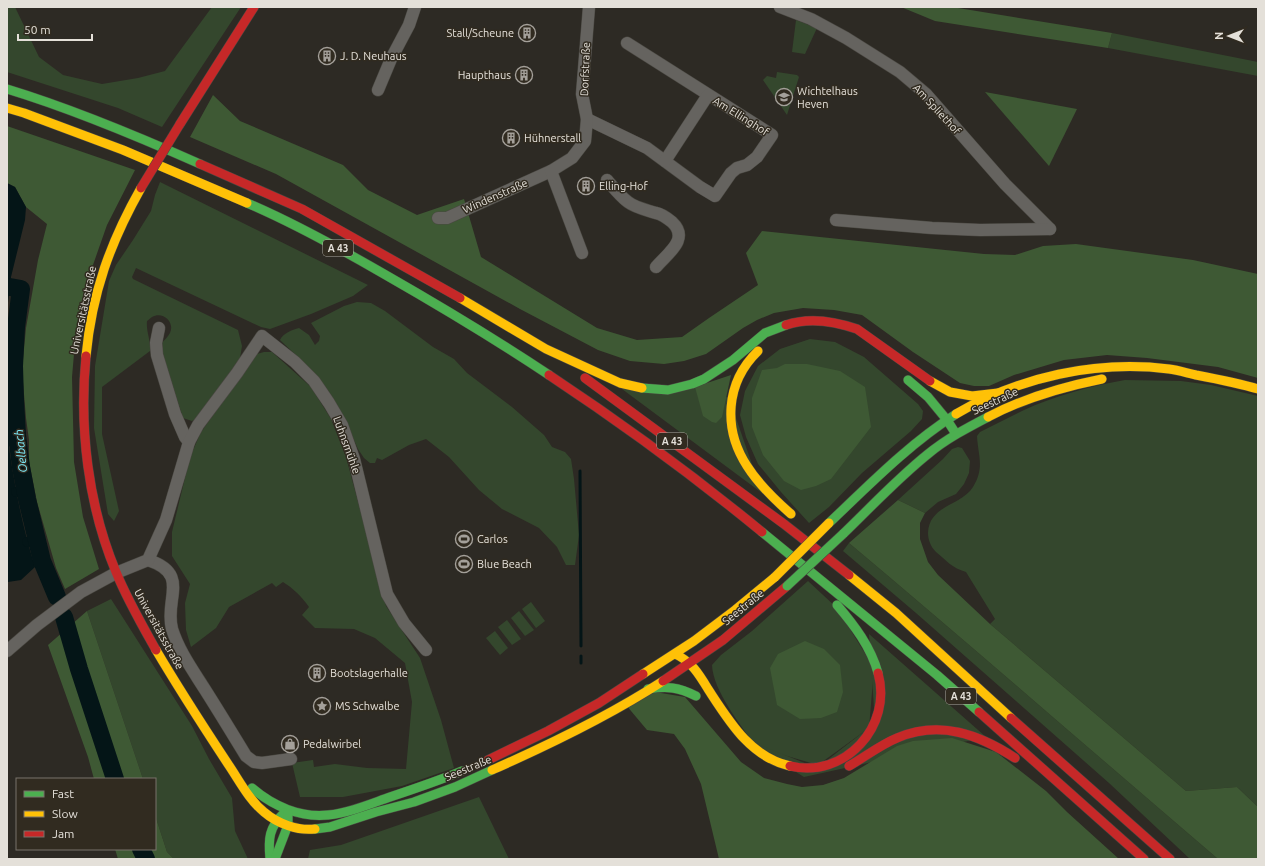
<svg xmlns="http://www.w3.org/2000/svg" width="1265" height="866" viewBox="0 0 1265 866" font-family="Ubuntu,sans-serif">
<rect width="100%" height="100%" fill="#2d2a24"/>
<g fill="#34472d">
<path d="M 7,7 L 15,7 L 39,57 L 63,75 L 102,84 L 138,78 L 165,71 L 212,7 L 241,7 L 162,127 L 118,108 L 7,72 Z"/>
<path d="M 796,20 L 817,28 L 805,54 L 792,52 Z"/>
<path d="M 1112,33 L 1258,62 L 1258,76 L 1108,48 Z"/>
<path d="M 777,72 L 797,75 L 799,77 L 787,115 L 763,80 L 767,76 L 776,78 Z"/>
<path d="M 160,182 L 368,285 L 353,296 L 311,314 L 270,329 L 261,327 L 136,268 L 132,277 L 133,279 L 238,330 L 242,346 L 240,358 L 199,417 L 192,421 L 183,418 L 163,355 L 162,343 C 164,340 168,337 170,333 C 175,322 163,311 152,317 C 150,318 149,320 147,321 C 146,332 151,340 150,351 L 102,387 L 102,434 L 119,511 L 114,521 L 108,514 L 94,428 L 95,366 L 109,281 L 116,265 L 133,240 L 151,211 L 155,195 Z"/>
<path d="M 357,302 L 371,303 L 385,311 L 433,347 L 454,359 L 467,373 L 512,407 L 544,435 L 552,447 L 565,452 L 571,459 L 574,479 L 579,535 L 575,565 L 566,565 L 557,547 L 539,528 L 502,509 L 479,490 L 449,457 L 426,439 L 409,445 L 382,460 L 377,458 L 375,463 L 370,463 L 364,458 L 358,449 L 342,413 L 321,384 L 300,359 L 280,340 C 283,333 292,330 299,328 L 309,335 L 315,345 L 319,341 L 320,336 L 311,323 L 344,306 Z"/>
<path d="M 810,339 L 835,342 L 864,357 L 918,404 L 923,411 L 922,419 L 911,431 L 862,473 L 829,507 L 809,523 L 781,492 L 758,464 L 746,437 L 740,415 L 745,391 L 758,366 L 780,349 Z"/>
<path d="M 264,352 L 272,352 L 311,387 L 331,419 L 346,457 L 386,606 L 420,658 L 441,720 L 454,768 L 402,786 L 343,797 L 300,797 L 292,763 L 313,760 L 314,767 L 335,764 L 367,768 L 406,769 L 412,702 L 405,663 L 375,638 L 354,629 L 315,628 L 302,615 L 309,607 C 302,597 293,588 283,582 L 276,587 L 272,583 L 229,607 L 216,628 L 191,647 L 186,630 L 185,603 L 190,584 L 172,556 L 172,532 L 190,457 L 201,432 L 257,354 Z"/>
<path d="M 1125,380 L 1181,381 L 1211,385 L 1258,396 L 1258,807 L 1237,787 L 1186,791 L 990,624 L 995,619 L 966,572 C 952,568 947,561 936,552 C 931,547 928,540 928,533 C 929,505 961,506 973,487 C 985,467 978,456 977,436 L 980,432 C 994,425 1008,418 1022,411 C 1054,396 1090,386 1125,380 Z"/>
<path d="M 695,387 L 729,398 L 762,493 L 622,389 Z"/>
<path d="M 958,447 L 962,448 L 970,461 L 969,473 L 964,484 L 956,494 L 938,502 L 925,513 L 898,500 L 943,459 L 952,449 Z"/>
<path d="M 849,543 C 973,647 1095,754 1218,859 L 1190,859 L 1109,783 L 916,613 L 843,551 Z"/>
<path d="M 808,581 L 837,608 L 874,668 L 869,728 L 818,765 L 756,747 C 741,725 713,691 712,665 L 721,655 L 752,631 Z"/>
<path d="M 111,599 L 192,726 L 209,759 L 232,798 L 235,831 L 248,859 L 174,859 L 167,852 L 155,815 L 155,779 L 143,779 L 87,611 Z"/>
<path d="M 531,602 L 545,621 L 536,628 L 522,609 Z"/>
<path d="M 519,611 L 534,630 L 525,636 L 511,618 Z"/>
<path d="M 507,620 L 521,639 L 512,645 L 498,627 Z"/>
<path d="M 495,631 L 508,648 L 500,655 L 486,638 Z"/>
<path d="M 869,634 L 986,737 L 804,777 L 740,737 L 817,768 L 875,723 Z"/>
<path d="M 479,797 L 509,859 L 308,859 L 310,850 L 341,845 Z"/>
</g>
<g fill="#3e5934">
<path d="M 901,7 L 952,7 L 1112,33 L 1108,48 L 935,21 Z"/>
<path d="M 985,92 L 1077,109 L 1049,166 Z"/>
<path d="M 213,95 L 240,121 L 343,165 L 368,190 L 417,215 L 464,199 L 481,257 L 597,328 L 637,340 L 682,337 L 709,318 L 758,285 L 746,253 L 762,231 L 984,254 L 1015,255 L 1043,246 L 1076,244 L 1193,260 L 1258,274 L 1258,378 L 1218,367 L 1147,358 L 1107,355 L 1064,360 L 1014,375 L 989,386 L 974,386 L 960,383 L 913,352 L 862,315 L 834,310 L 803,308 L 774,313 L 757,320 L 743,328 L 706,354 L 684,361 L 664,364 L 630,361 L 598,350 L 520,309 L 276,174 L 190,137 Z"/>
<path d="M 7,126 L 135,170 L 107,225 L 87,282 L 76,331 L 72,377 L 74,462 L 83,517 L 99,569 L 65,589 L 56,568 L 37,502 L 29,461 L 29,440 L 26,418 L 22,370 L 26,328 L 38,260 L 47,224 L 26,207 L 15,187 L 7,183 Z"/>
<path d="M 785,364 L 807,364 L 840,371 L 865,387 L 871,427 L 831,479 L 816,486 L 801,490 L 784,481 L 763,455 L 752,427 L 752,398 L 762,370 L 777,368 Z"/>
<path d="M 731,375 L 722,417 L 716,423 L 712,422 L 703,416 L 695,387 Z"/>
<path d="M 898,500 L 925,513 L 920,523 L 920,539 L 928,562 L 938,575 L 990,624 L 1186,791 L 1237,787 L 1258,807 L 1258,859 L 1218,859 C 1095,754 973,647 849,543 Z"/>
<path d="M 87,611 L 143,779 L 94,779 L 88,757 L 48,645 Z"/>
<path d="M 805,641 L 824,649 L 840,665 L 843,692 L 837,712 L 821,718 L 800,719 L 777,705 L 770,668 L 778,654 Z"/>
<path d="M 649,691 L 685,697 L 741,762 L 764,778 L 787,784 L 802,787 L 823,785 L 844,778 L 897,746 L 913,741 L 952,738 L 996,752 L 1046,791 L 1067,812 L 1119,859 L 719,859 L 701,784 L 685,749 L 674,734 L 647,730 L 626,705 Z"/>
<path d="M 155,815 L 167,852 L 174,859 L 118,859 L 115,849 L 155,849 Z"/>
</g>
<g fill="#041517">
<path d="M 7,183 L 15,187 L 26,207 L 25,220 L 11,277 L 7,311 Z"/>
<path d="M 7,432 C 13,479 21,522 35,567 L 21,580 L 8,582 L 7,581 Z"/>
</g>
<g fill="none" stroke-linecap="round" stroke-linejoin="round">
<g stroke="#041517" stroke-width="3">
<path d="M 580,471 L 581,646"/>
<path d="M 581,656 L 581,663"/>
</g>
<g stroke="#041517" stroke-width="10">
<path d="M 7,339 L 15,339"/>
<path d="M 7,390 L 14,390"/>
<path d="M 8,441 L 18,442"/>
<path d="M 16,492 L 26,492"/>
<path d="M 27,542 L 37,541"/>
</g>
<g stroke="#041517" stroke-width="18">
<path d="M 10,287 L 21,289 L 16,327 L 14,366 L 15,400 L 17,435 L 21,467 L 27,499 L 42,561 L 57,597"/>
<path d="M 64,617 L 79,669 L 115,779"/>
<path d="M 141,849 L 146,859"/>
</g>
<g stroke="#4a4842" stroke-width="13">
<g id="street">
<path d="M 780,7 L 811,19 L 846,38 L 900,72 L 926,94 L 1005,184 L 1050,229"/>
<path d="M 378,90 L 391,59 L 409,25 L 415,7"/>
<path d="M 587,119 L 647,148 L 700,187 L 715,196 L 731,173 L 737,168 L 747,165 L 757,157 L 772,135 L 627,43"/>
<path d="M 665,161 L 708,95"/>
<path d="M 607,180 C 613,187 620,196 628,202 C 636,208 647,210 656,213 C 662,214 667,218 672,222 C 690,239 668,253 656,267"/>
<path d="M 438,218 L 447,218 L 551,171"/>
<path d="M 836,220 L 932,228 L 980,230 L 1050,229"/>
<path d="M 582,253 L 551,171 L 572,158 L 585,141 L 587,119 L 582,94 L 589,7"/>
<path d="M 159,328 L 156,343 L 157,355 L 175,414 L 185,437 L 189,442"/>
<path d="M 148,560 C 191,574 164,599 172,629 C 179,651 192,669 204,688 C 218,710 232,733 246,756 L 254,762 L 262,763 L 291,759"/>
<path d="M 7,651 L 37,625 L 81,592 L 116,573 L 148,560 L 166,520 L 189,442 L 198,425 L 237,373 L 262,336 L 295,362 L 314,381 L 329,403 L 342,425 L 354,459 L 387,594 L 404,623 L 426,650"/>
</g>
</g>
<g stroke="#4a4842" stroke-width="10">
<g id="fast">
<path d="M 7,89 C 73,109 137,136 200,164"/>
<path d="M 247,203 C 294,223 339,248 384,274 C 440,306 495,339 549,375"/>
<path d="M 908,380 L 928,397 L 947,420 L 956,434"/>
<path d="M 642,388 L 668,390 L 692,384 L 704,379 L 733,360 L 765,333 L 786,325"/>
<path d="M 829,523 C 870,484 909,444 956,414"/>
<path d="M 762,532 L 937,675 L 979,712"/>
<path d="M 843,534 C 871,507 898,478 928,454 C 946,439 967,428 988,417"/>
<path d="M 837,605 C 854,625 871,647 878,673"/>
<path d="M 648,689 C 667,686 678,687 696,696"/>
<path d="M 252,788 C 273,806 300,818 328,815 C 349,813 370,804 390,797 C 414,789 438,781 462,771"/>
<path d="M 315,829 L 330,827 L 376,812 L 414,802 L 455,787 L 492,770"/>
<path d="M 270,859 C 268,839 269,827 284,813"/>
<path d="M 275,859 L 288,825 L 288,814"/>
</g>
</g>
<g stroke="#4a4842" stroke-width="10">
<g id="slow">
<path d="M 7,108 L 24,113 L 123,150 L 247,203"/>
<path d="M 460,298 L 546,349 L 620,383 L 642,388"/>
<path d="M 758,351 C 725,383 723,429 747,466 C 759,485 775,500 791,514"/>
<path d="M 86,356 C 92,293 110,243 141,188"/>
<path d="M 930,381 L 950,392 L 972,396 L 998,393"/>
<path d="M 956,414 C 1019,377 1096,360 1169,369 C 1178,370 1187,373 1196,375 C 1217,379 1238,383 1258,389"/>
<path d="M 988,417 C 1024,398 1062,387 1102,379"/>
<path d="M 849,575 L 896,613 L 1011,718"/>
<path d="M 156,650 C 179,689 203,726 228,764 C 239,780 249,800 264,812 C 278,824 298,831 315,829"/>
<path d="M 675,654 C 691,661 699,674 708,689 C 729,721 750,757 790,766"/>
<path d="M 643,674 L 694,641 L 735,610 L 775,577"/>
<path d="M 492,770 C 551,744 609,716 663,681"/>
</g>
</g>
<g stroke="#4a4842" stroke-width="10">
<g id="jam">
<path d="M 180,124 L 254,7"/>
<path d="M 200,164 L 302,209 L 460,298"/>
<path d="M 786,325 C 809,317 834,321 857,329 L 930,381"/>
<path d="M 86,356 C 79,428 88,505 116,572 C 127,599 142,625 156,650"/>
<path d="M 549,375 C 623,424 694,476 762,532"/>
<path d="M 585,378 L 784,524 L 849,575"/>
<path d="M 663,681 L 723,640 L 787,586"/>
<path d="M 979,712 L 1144,859"/>
<path d="M 1011,718 L 1170,859"/>
<path d="M 488,760 L 548,731 L 599,703 L 643,674"/>
<path d="M 790,766 C 845,779 893,726 878,673"/>
<path d="M 849,766 C 865,757 880,745 897,738 C 940,720 978,734 1015,758"/>
</g>
</g>
<use href="#street" stroke="#65635f" stroke-width="12"/>
<use href="#fast" stroke="#4caf50" stroke-width="9"/>
<use href="#slow" stroke="#ffc107" stroke-width="9"/>
<use href="#jam" stroke="#c62828" stroke-width="9"/>
<g stroke="#4a4842" stroke-width="10" stroke-linecap="butt">
<path id="fast-bridge" d="M 787,586 L 843,534"/>
</g>
<g stroke="#4a4842" stroke-width="10" stroke-linecap="butt">
<path id="slow-bridge" d="M 775,577 L 829,523"/>
</g>
<g stroke="#4a4842" stroke-width="10" stroke-linecap="butt">
<path id="jam-bridge" d="M 141,188 L 180,124"/>
</g>
<use href="#fast-bridge" stroke="#4caf50" stroke-width="9"/>
<use href="#slow-bridge" stroke="#ffc107" stroke-width="9"/>
<use href="#jam-bridge" stroke="#c62828" stroke-width="9"/>
</g>
<defs>
<g id="building-ring" transform="scale(0.9)"><circle r="9.5" fill="#312b20" stroke="#a4a09a" stroke-width="1.5"/><path d="M-4-6H4V6H1V3H-1V6H-4ZM-2.5-4.3h1.7v1.8h-1.7ZM.8-4.3h1.7v1.8H.8ZM-2.5-1h1.7V.8h-1.7ZM.8-1h1.7V.8H.8Z" fill="#a4a09a"/></g>
<g id="school-ring" transform="scale(0.9)"><circle r="9.5" fill="#312b20" stroke="#a4a09a" stroke-width="1.5"/><path d="M0-5L7-2L0 1L-7-2ZM-4 1L0 2.5L4 1V4Q0 6-4 4Z" fill="#a4a09a"/></g>
<g id="stadium-ring" transform="scale(0.9)"><circle r="9.5" fill="#312b20" stroke="#a4a09a" stroke-width="1.5"/><path d="M0-5a6.5 5 0 1 0 0 10a6.5 5 0 1 0 0-10ZM-3.5-1.8h7v3.6h-7Z" fill="#a4a09a"/></g>
<g id="sight-ring" transform="scale(0.9)"><circle r="9.5" fill="#312b20" stroke="#a4a09a" stroke-width="1.5"/><path d="M0-6L1.8-2.2L6-1.7L2.9 1.2L3.7 5.4L0 3.3L-3.7 5.4L-2.9 1.2L-6-1.7L-1.8-2.2Z" fill="#a4a09a"/></g>
<g id="shop-ring" transform="scale(0.9)"><circle r="9.5" fill="#312b20" stroke="#a4a09a" stroke-width="1.5"/><path d="M-5-2.5h2.3a2.7 3.5 0 0 1 5.4 0H5L5.5 6h-11ZM-1.5-2.5h3a1.5 2.3 0 0 0-3 0Z" fill="#a4a09a"/></g>
</defs>
<g fill-rule="evenodd">
<use href="#building-ring" x="527" y="33"/>
<use href="#building-ring" x="327" y="56"/>
<use href="#building-ring" x="524" y="75"/>
<use href="#school-ring" x="784" y="97"/>
<use href="#building-ring" x="511" y="138"/>
<use href="#building-ring" x="586" y="186"/>
<use href="#stadium-ring" x="464" y="539"/>
<use href="#stadium-ring" x="464" y="564"/>
<use href="#building-ring" x="317" y="673"/>
<use href="#sight-ring" x="322" y="706"/>
<use href="#shop-ring" x="290" y="744"/>
</g>
<g text-anchor="middle" stroke-width="3" stroke-linejoin="round" paint-order="stroke">
<g fill="#312b20" stroke="#aeaaa2" stroke-width="1">
<rect x="323" y="240" width="30" height="16" rx="3"/>
<rect x="657" y="433" width="30" height="16" rx="3"/>
<rect x="946" y="688" width="30" height="16" rx="3"/>
</g>
<g font-size="10" font-weight="bold" fill="#e4e0d9">
<text x="338" y="252">A 43</text>
<text x="672" y="445">A 43</text>
<text x="961" y="700">A 43</text>
</g>
<g font-size="11" fill="#e4e0d9" stroke="#312b20" text-anchor="start">
<text x="514" y="37" text-anchor="end">Stall/Scheune</text>
<text x="340" y="60">J. D. Neuhaus</text>
<text x="511" y="79" text-anchor="end">Haupthaus</text>
<text x="797" y="95">Wichtelhaus<tspan x="797" dy="13">Heven</tspan></text>
<text x="524" y="142">Hühnerstall</text>
<text x="599" y="190">Elling-Hof</text>
<text x="477" y="543">Carlos</text>
<text x="477" y="568">Blue Beach</text>
<text x="330" y="677">Bootslagerhalle</text>
<text x="335" y="710">MS Schwalbe</text>
<text x="303" y="748">Pedalwirbel</text>
</g>
<g font-size="11" fill="#e4e0d9" stroke="#312b20">
<text transform="translate(585 69) rotate(-88)" y="4">Dorfstraße</text>
<text transform="translate(937 109) rotate(47)" y="4">Am Spliethof</text>
<text transform="translate(741 116) rotate(32)" y="4">Am Ellinghof</text>
<text transform="translate(495 196) rotate(-24)" y="4">Windenstraße</text>
<text transform="translate(83 310) rotate(-78)" y="4">Universitätsstraße</text>
<text transform="translate(995 401) rotate(-25)" y="4">Seestraße</text>
<text transform="translate(347 445) rotate(70)" y="4">Luhnsmühle</text>
<text transform="translate(743 607) rotate(-39)" y="4">Seestraße</text>
<text transform="translate(159 629) rotate(61)" y="4">Universitätsstraße</text>
<text transform="translate(468 768) rotate(-23)" y="4">Seestraße</text>
</g>
<g font-size="12" font-style="italic" fill="#7ceaf8" stroke="#312b20">
<text transform="translate(21 451) rotate(-96)" y="4">Oelbach</text>
</g>
</g>
<rect width="1265" height="866" fill="none" stroke="#e4e0d9" stroke-width="16"/>
<rect x="16" y="778" width="140" height="72" fill="#312b20" stroke="#79736a"/>
<rect x="24" y="791" width="20" height="6" fill="#4caf50" stroke="#79736a"/>
<text x="52" y="798" font-size="12" fill="#e4e0d9">Fast</text>
<rect x="24" y="811" width="20" height="6" fill="#ffc107" stroke="#79736a"/>
<text x="52" y="818" font-size="12" fill="#e4e0d9">Slow</text>
<rect x="24" y="831" width="20" height="6" fill="#c62828" stroke="#79736a"/>
<text x="52" y="838" font-size="12" fill="#e4e0d9">Jam</text>
<g transform="translate(1229 36) rotate(270)" stroke="#312b20" stroke-width="3" paint-order="stroke">
<path d="M0-3L7 15L0 10L-7 15Z" fill="#e4e0d9"/>
<text y="-6" font-size="11" font-weight="bold" text-anchor="middle" fill="#e4e0d9">N</text>
</g>
<path d="M18 34v6h74v-6" fill="none" stroke="#e4e0d9" stroke-width="2"/>
<text x="24" y="34" font-size="12" fill="#e4e0d9" stroke="#312b20" stroke-width="3" paint-order="stroke">50 m</text>
</svg>
